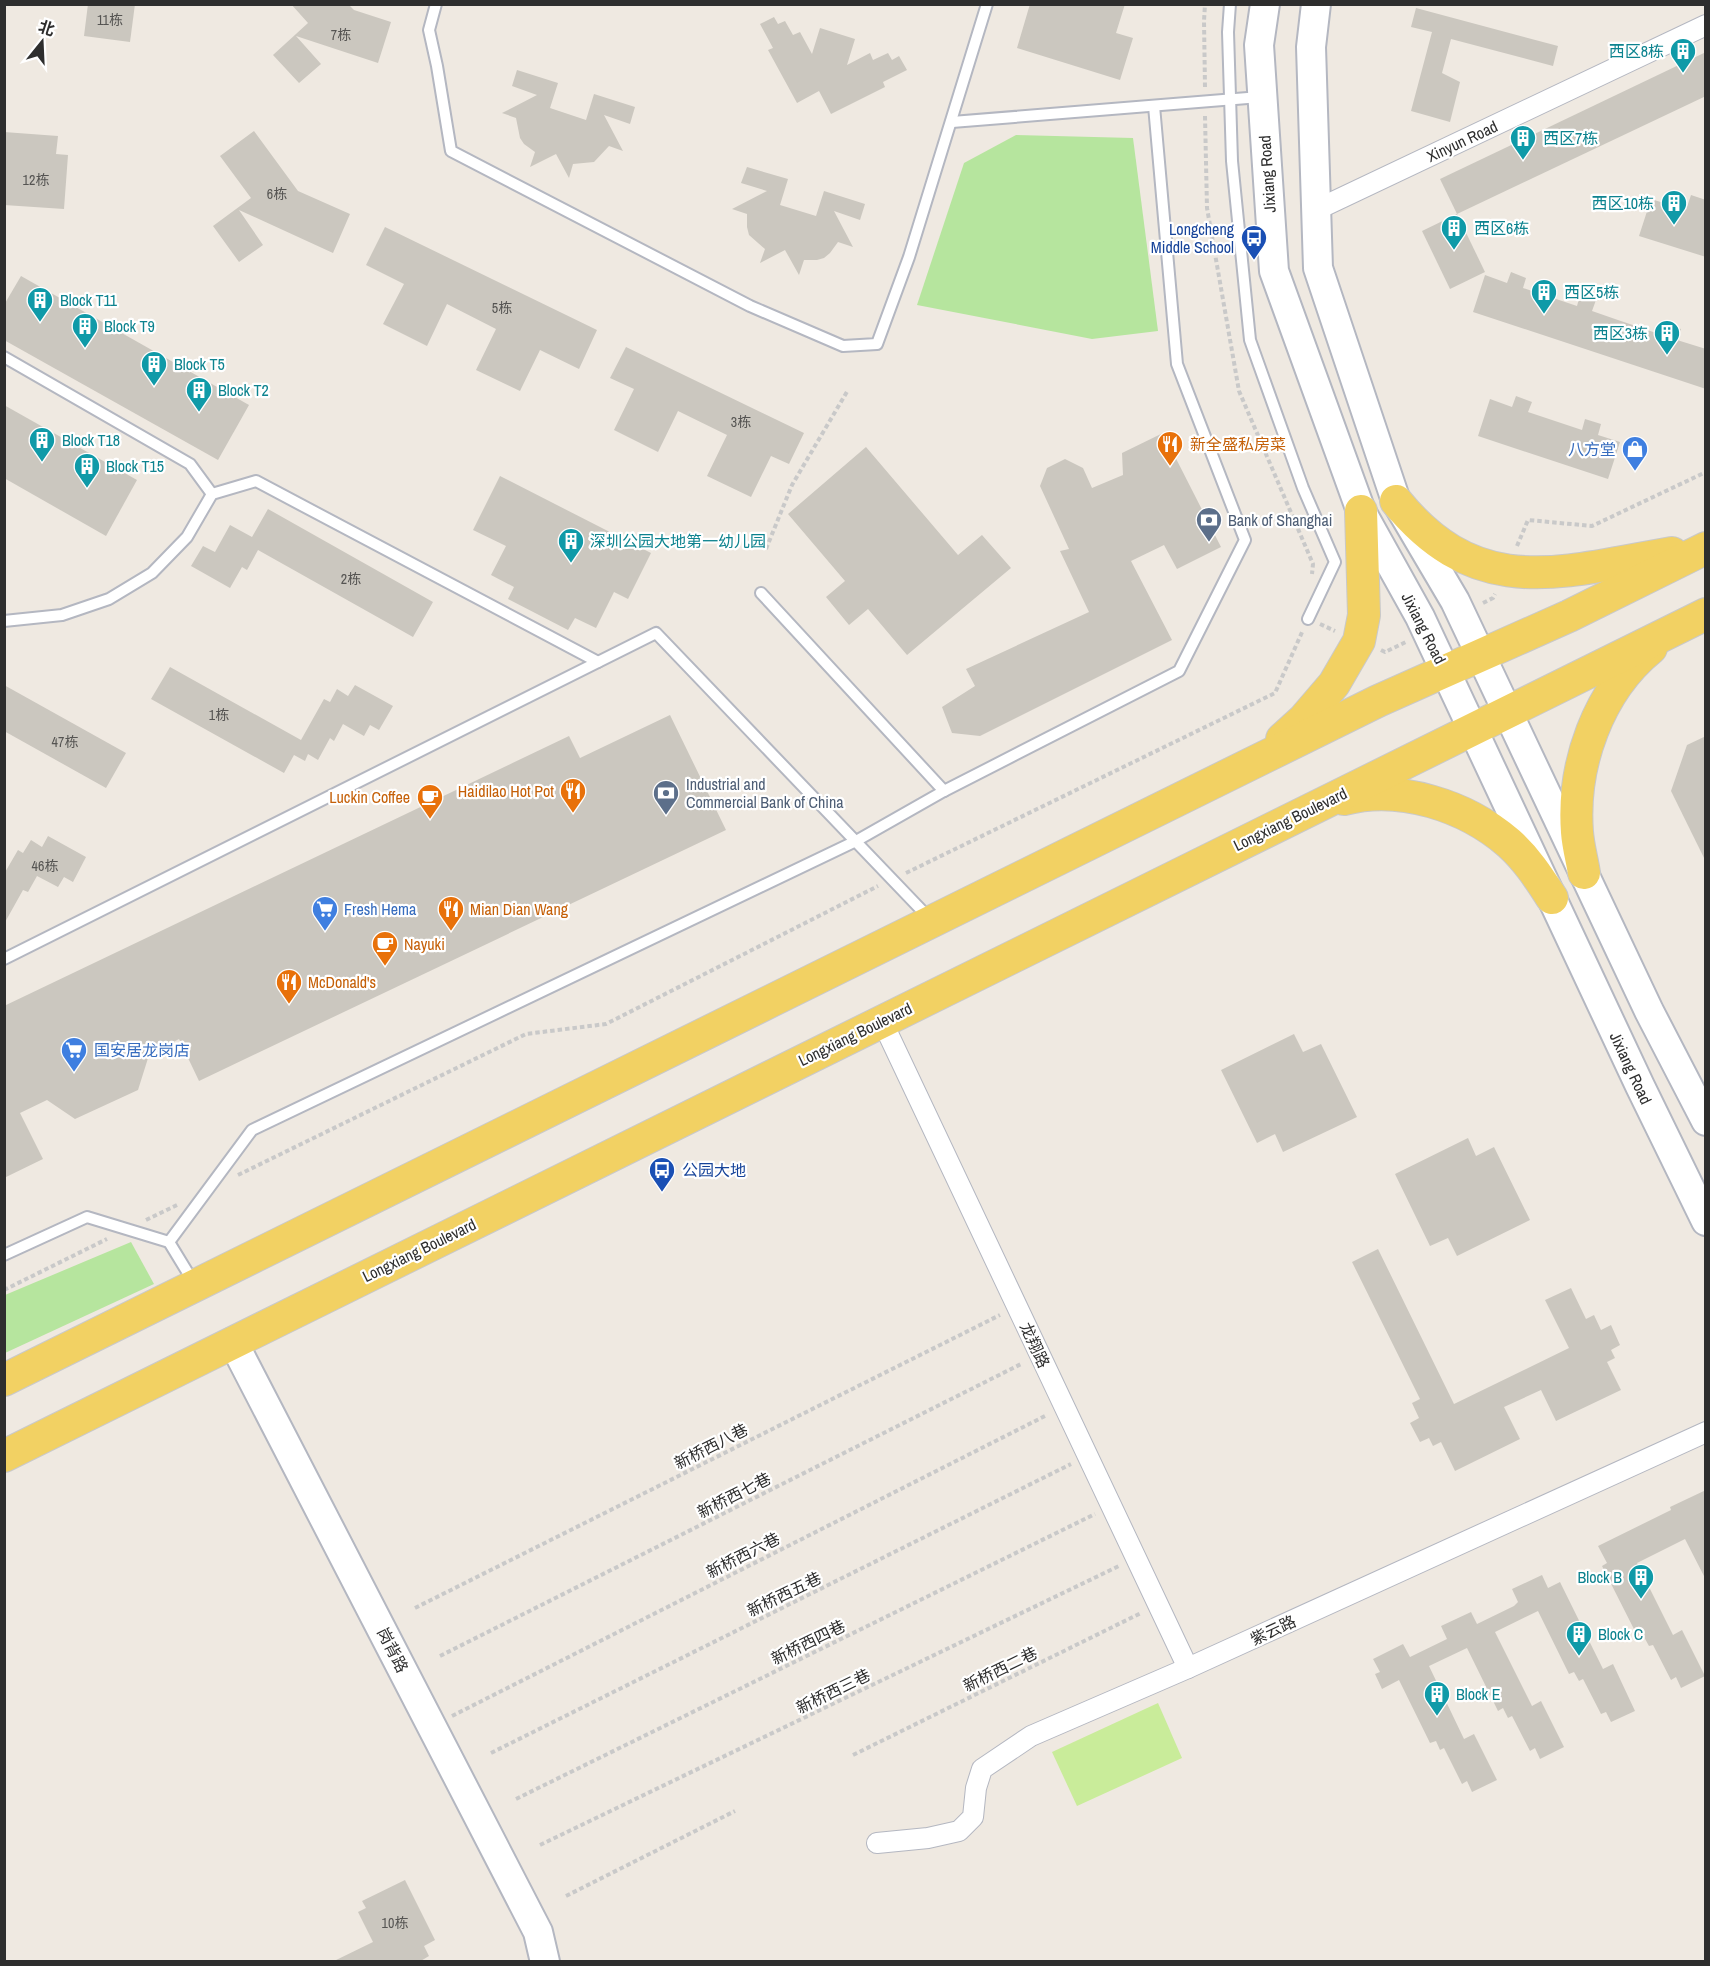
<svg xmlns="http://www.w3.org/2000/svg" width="1710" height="1966" viewBox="0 0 1710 1966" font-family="'Archivo Narrow','Noto Sans SC',sans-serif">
<rect width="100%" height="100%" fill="#efe9e1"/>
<g fill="#b6e59e">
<path d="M 1016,135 L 1133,138 L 1158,331 L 1092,339 L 917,305 L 964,163 Z"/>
<path d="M 131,1242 L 154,1284 L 5,1353 L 5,1295 Z"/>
</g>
<path fill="#c9ec9a" d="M 1158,1703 L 1182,1758 L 1077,1806 L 1052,1752 Z"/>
<g fill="#cbc7bf">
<path d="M 88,4 L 135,4 L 130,42 L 84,36 Z"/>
<path d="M 291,4 L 348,4 L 354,10 L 391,22 L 378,63 L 296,36 L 321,64 L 299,83 L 273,55 L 308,23 Z"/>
<path d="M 1030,4 L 1125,4 L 1116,33 L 1133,38 L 1120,80 L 1017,48 Z"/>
<path d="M 1416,8 L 1558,46 L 1553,66 L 1451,39 L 1442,73 L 1460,82 L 1450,122 L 1411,111 L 1432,32 L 1411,27 Z"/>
<path d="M 774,17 L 778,24 L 785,21 L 793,35 L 800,32 L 812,54 L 820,28 L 855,39 L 847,65 L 870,53 L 873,60 L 888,53 L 892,60 L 899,56 L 907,70 L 883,82 L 885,87 L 831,114 L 819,91 L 797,103 L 768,50 L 773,48 L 760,24 Z"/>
<path d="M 1706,52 L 1706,96 L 1457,214 L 1440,179 Z"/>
<path d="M 517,70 L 558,83 L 550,108 L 586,120 L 594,94 L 635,107 L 630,124 L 604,115 L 623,151 L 609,146 L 594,162 L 573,164 L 569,178 L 556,154 L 530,167 L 535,152 L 524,144 L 520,138 L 516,118 L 502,113 L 537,95 L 512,86 Z"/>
<path d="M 254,131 L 298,191 L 350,214 L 333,253 L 239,210 L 263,245 L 239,262 L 213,226 L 251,198 L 220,156 Z"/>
<path d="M 4,132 L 58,136 L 56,154 L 68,155 L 64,209 L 4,205 Z"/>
<path d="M 747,167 L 788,179 L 780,205 L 816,216 L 824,191 L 865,204 L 860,220 L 834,211 L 853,247 L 838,242 L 830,253 L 824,258 L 817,260 L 804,260 L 799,275 L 785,250 L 760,263 L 765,249 L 749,235 L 747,227 L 747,214 L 732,209 L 767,191 L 741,183 Z"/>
<path d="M 1691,195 L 1706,200 L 1706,257 L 1639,236 L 1651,199 L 1686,210 Z"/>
<path d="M 1457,214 L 1485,272 L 1450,289 L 1422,231 Z"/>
<path d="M 385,227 L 597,330 L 579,369 L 540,350 L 520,391 L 476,370 L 496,329 L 447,304 L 427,346 L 383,324 L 404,284 L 366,265 Z"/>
<path d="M 1511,272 L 1526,278 L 1523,288 L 1577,306 L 1580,295 L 1596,300 L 1592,311 L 1615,319 L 1662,335 L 1665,324 L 1681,329 L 1677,340 L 1706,349 L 1706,389 L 1473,312 L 1485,275 L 1507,283 Z"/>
<path d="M 21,276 L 249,405 L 218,460 L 4,340 L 4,305 Z"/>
<path d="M 626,347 L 804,433 L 789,464 L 771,456 L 751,497 L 707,476 L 727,435 L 678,411 L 658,452 L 614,430 L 634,389 L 610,378 Z"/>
<path d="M 1516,396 L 1532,402 L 1528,412 L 1582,430 L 1585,419 L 1601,424 L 1598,435 L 1620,442 L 1608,479 L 1478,436 L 1490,399 L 1512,407 Z"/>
<path d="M 4,405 L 137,480 L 106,536 L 4,478 Z"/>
<path d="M 1163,433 L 1221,547 L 1177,569 L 1164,545 L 1131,561 L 1172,640 L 980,736 L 952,733 L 942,707 L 975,686 L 966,669 L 1089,612 L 1060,551 L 1069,549 L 1040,486 L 1047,468 L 1065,459 L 1083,468 L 1092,488 L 1123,475 L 1122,453 Z"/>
<path d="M 866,447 L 958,555 L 982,535 L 1011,568 L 907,655 L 868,609 L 849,625 L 826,597 L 845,581 L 788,514 Z"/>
<path d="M 500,476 L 651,553 L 628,599 L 614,592 L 596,628 L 575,618 L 568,630 L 508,599 L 514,587 L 491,575 L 506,546 L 473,530 Z"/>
<path d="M 268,509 L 433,602 L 413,637 L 258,550 L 247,570 L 242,567 L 230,588 L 191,566 L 203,546 L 215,552 L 230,525 L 252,537 Z"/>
<path d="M 170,667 L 301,740 L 324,699 L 330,702 L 337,689 L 348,696 L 355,685 L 393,706 L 379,730 L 370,725 L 364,736 L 343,724 L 334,741 L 330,738 L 318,760 L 308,754 L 305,761 L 294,755 L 284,773 L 151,699 Z"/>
<path d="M 4,685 L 126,753 L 106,788 L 4,731 Z"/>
<path d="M 670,715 L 726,830 L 199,1081 L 179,1039 L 149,1055 L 138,1090 L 75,1119 L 47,1100 L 20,1113 L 43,1159 L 4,1178 L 4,1006 L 569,736 L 580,758 Z"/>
<path d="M 1706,736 L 1706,862 L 1671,791 L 1687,745 Z"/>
<path d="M 48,836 L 86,857 L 73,882 L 64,877 L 58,887 L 37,876 L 28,892 L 23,890 L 4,924 L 4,874 L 18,850 L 23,853 L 31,840 L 42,847 Z"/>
<path d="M 1294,1034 L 1303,1052 L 1321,1044 L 1357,1117 L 1283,1152 L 1275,1134 L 1257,1143 L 1221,1070 Z"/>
<path d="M 1468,1138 L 1476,1156 L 1494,1147 L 1530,1220 L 1457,1256 L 1448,1238 L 1430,1246 L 1395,1174 Z"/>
<path d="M 1378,1249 L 1454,1404 L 1569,1348 L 1545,1300 L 1571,1288 L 1586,1319 L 1594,1315 L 1601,1330 L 1611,1325 L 1620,1345 L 1611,1350 L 1615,1358 L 1607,1362 L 1621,1390 L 1556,1421 L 1541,1390 L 1504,1407 L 1520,1439 L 1455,1471 L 1441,1442 L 1433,1446 L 1429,1438 L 1420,1442 L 1410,1423 L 1419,1418 L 1412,1403 L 1420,1399 L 1352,1262 Z"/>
<path d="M 1706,1490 L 1706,1580 L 1685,1539 L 1637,1563 L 1673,1635 L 1682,1630 L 1705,1676 L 1681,1688 L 1676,1677 L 1671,1680 L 1653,1645 L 1649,1646 L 1644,1637 L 1639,1639 L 1602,1566 L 1607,1563 L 1598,1546 L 1671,1510 L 1670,1507 Z"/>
<path d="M 1542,1575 L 1548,1588 L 1560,1582 L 1603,1669 L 1613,1664 L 1635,1711 L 1611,1722 L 1606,1712 L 1601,1714 L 1583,1679 L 1579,1681 L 1574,1672 L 1569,1674 L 1538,1611 L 1495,1632 L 1532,1706 L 1541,1701 L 1564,1747 L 1540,1759 L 1535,1748 L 1530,1751 L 1512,1716 L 1508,1718 L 1503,1708 L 1498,1711 L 1467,1648 L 1429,1666 L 1464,1739 L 1474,1734 L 1497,1780 L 1472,1792 L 1467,1781 L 1462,1784 L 1444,1748 L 1440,1750 L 1436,1741 L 1430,1743 L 1399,1680 L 1382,1689 L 1375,1674 L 1380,1672 L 1373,1659 L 1403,1644 L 1410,1657 L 1447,1639 L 1441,1626 L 1471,1612 L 1477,1624 L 1514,1606 L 1518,1602 L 1512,1589 Z"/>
<path d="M 405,1880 L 435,1940 L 424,1946 L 429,1956 L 419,1962 L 332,1962 L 373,1942 L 358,1912 L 366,1908 L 362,1901 Z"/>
</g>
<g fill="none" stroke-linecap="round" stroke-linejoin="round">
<g stroke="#b4b7c1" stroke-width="14">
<g id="lane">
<path d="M 436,4 L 429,30 L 437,66 L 451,151 L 750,306 L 843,346 L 877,344 L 909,257 L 987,4"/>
<path d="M 1230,4 L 1228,32 L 1232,161 L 1250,340 L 1303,488 L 1335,562 L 1308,619"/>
<path d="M 952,122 L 1260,97"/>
<path d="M 4,357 L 190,464 L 212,494"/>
<path d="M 761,593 L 944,791"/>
<path d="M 4,621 L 62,615 L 109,599 L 152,573 L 187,537 L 212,494 L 256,481 L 598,662"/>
<path d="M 4,959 L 656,633 L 930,919"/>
<path d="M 169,1242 L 194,1283"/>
<path d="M 4,1255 L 87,1217 L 169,1242 L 252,1130 L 856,841 L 944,791 L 1179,671 L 1245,540 L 1177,364 L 1154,106"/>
</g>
</g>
<g stroke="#b4b7c1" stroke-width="22">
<g id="street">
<path d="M 1316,210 L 1706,25"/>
<path d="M 882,1021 L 1188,1668"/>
<path d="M 877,1843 L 928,1838 L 959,1831 L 973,1817 L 976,1788 L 982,1769 L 1031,1736 L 1188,1668 L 1706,1432"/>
</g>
</g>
<g stroke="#b4b7c1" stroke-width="32">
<g id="secondary">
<path d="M 1265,4 L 1259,45 L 1274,271 L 1361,511 L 1420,617 L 1640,1086 L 1706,1221"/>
<path d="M 1316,4 L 1311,47 L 1318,268 L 1396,501 L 1455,601 L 1649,1011 L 1706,1121"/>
<path d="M 233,1342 L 538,1932 L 545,1962"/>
</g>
</g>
<g stroke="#c9c9c9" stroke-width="34">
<g id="primary">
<path d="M 1396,501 C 1478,602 1561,572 1672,553"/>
<path d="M 1282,739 L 1304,719 L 1334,684 L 1359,641 L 1364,615 L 1361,511"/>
<path d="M 1344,799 C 1400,784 1466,806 1509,843 C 1527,859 1539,878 1552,898"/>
<path d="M 1584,873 C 1582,860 1578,846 1577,832 C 1572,765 1598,691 1651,648"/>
<path d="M 4,1380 L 1378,701 L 1569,616 L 1706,548"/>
<path d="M 4,1456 L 1706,614"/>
</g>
</g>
<g stroke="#c9c9c9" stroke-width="4" stroke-dasharray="4.5 3" stroke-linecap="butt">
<path d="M 1205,87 L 1204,21 L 1205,4"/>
<path d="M 1205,116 L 1207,208 L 1239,391 L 1313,564 L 1312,574"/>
<path d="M 1517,546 L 1528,520 L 1592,526 L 1706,472"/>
<path d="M 766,549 L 792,485 L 848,390"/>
<path d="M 1483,603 L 1493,598 L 1495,594"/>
<path d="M 1320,624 L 1335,631"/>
<path d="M 1381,650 L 1385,652 L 1406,642"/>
<path d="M 906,873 L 1275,693 L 1303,630"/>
<path d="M 238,1175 L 526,1034 L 606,1024 L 878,886"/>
<path d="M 146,1220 L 177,1205"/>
<path d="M 4,1290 L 107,1239"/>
<path d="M 415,1608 L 1000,1315"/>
<path d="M 440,1656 L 1023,1363"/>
<path d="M 452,1716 L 1047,1415"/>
<path d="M 491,1753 L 1071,1464"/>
<path d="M 853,1755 L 1141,1613"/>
<path d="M 516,1799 L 1095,1514"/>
<path d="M 540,1845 L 1119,1566"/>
<path d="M 566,1896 L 735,1811"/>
</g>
<use href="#lane" stroke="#fff" stroke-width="10"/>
<use href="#street" stroke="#fff" stroke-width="20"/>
<use href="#secondary" stroke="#fff" stroke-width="28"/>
<use href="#primary" stroke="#f2d163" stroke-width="32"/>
</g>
<defs>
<g id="building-pin" transform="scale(1.35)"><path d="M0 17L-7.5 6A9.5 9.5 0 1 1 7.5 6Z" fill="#0f9aa8" stroke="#fff"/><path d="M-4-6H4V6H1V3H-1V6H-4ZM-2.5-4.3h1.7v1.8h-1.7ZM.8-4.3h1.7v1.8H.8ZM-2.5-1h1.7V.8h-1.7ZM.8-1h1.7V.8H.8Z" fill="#fff"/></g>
<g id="bus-pin" transform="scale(1.35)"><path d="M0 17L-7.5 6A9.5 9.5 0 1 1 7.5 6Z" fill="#1a4fb4" stroke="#fff"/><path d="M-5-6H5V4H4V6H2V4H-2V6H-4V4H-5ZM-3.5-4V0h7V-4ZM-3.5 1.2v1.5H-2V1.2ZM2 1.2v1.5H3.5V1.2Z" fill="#fff"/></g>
<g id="restaurant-pin" transform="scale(1.35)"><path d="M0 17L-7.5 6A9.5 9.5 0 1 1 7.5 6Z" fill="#e8710a" stroke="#fff"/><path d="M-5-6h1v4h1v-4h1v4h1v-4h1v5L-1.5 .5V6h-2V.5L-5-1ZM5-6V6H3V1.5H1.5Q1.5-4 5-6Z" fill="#fff"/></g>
<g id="shop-pin" transform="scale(1.35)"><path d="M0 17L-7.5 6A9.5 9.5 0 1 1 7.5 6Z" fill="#3f7fe0" stroke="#fff"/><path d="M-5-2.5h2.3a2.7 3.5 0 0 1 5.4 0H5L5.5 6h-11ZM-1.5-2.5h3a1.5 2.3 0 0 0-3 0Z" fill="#fff"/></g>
<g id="bank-pin" transform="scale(1.35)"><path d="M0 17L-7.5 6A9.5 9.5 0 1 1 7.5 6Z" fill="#5c6f8a" stroke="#fff"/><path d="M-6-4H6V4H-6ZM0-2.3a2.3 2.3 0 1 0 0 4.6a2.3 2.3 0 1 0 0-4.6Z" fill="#fff"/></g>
<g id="cafe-pin" transform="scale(1.35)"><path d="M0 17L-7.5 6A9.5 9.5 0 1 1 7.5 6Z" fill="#e8710a" stroke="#fff"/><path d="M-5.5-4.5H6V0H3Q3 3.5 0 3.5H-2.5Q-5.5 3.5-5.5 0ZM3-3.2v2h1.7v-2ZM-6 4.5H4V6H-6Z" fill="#fff"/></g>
<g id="supermarket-pin" transform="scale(1.35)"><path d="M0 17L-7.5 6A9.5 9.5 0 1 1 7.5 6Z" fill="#3f7fe0" stroke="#fff"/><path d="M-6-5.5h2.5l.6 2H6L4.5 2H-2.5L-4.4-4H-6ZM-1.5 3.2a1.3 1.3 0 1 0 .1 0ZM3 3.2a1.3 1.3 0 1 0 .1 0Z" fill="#fff"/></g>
</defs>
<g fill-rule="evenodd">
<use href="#building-pin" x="1683" y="51"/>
<use href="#building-pin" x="1523" y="138"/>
<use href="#building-pin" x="1674" y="203"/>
<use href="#building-pin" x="1454" y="228"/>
<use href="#bus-pin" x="1254" y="238"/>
<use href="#building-pin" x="1544" y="292"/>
<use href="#building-pin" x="40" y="300"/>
<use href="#building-pin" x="85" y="326"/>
<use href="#building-pin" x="1667" y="333"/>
<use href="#building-pin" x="154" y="364"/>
<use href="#building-pin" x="199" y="390"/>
<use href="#building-pin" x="42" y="440"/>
<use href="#restaurant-pin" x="1170" y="444"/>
<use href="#shop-pin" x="1635" y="449"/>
<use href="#building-pin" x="87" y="466"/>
<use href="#bank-pin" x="1209" y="520"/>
<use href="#building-pin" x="571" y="541"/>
<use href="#restaurant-pin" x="573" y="791"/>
<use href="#bank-pin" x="666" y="793"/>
<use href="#cafe-pin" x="430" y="797"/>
<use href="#supermarket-pin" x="325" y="909"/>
<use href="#restaurant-pin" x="451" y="909"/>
<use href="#cafe-pin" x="385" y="944"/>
<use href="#restaurant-pin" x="289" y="982"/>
<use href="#supermarket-pin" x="74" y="1050"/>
<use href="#bus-pin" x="662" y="1170"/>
<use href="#building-pin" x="1641" y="1577"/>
<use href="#building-pin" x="1579" y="1634"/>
<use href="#building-pin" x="1437" y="1694"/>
</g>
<g text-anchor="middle" stroke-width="4.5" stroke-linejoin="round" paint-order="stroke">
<g font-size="14" fill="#555452">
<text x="110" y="25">11栋</text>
<text x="341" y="40">7栋</text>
<text x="36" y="185">12栋</text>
<text x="277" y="199">6栋</text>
<text x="502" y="313">5栋</text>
<text x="741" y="427">3栋</text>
<text x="351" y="584">2栋</text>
<text x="219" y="720">1栋</text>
<text x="65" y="747">47栋</text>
<text x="45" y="871">46栋</text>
<text x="395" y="1928">10栋</text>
</g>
<g font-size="16" fill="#0d838f" stroke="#fff" text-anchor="start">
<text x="1664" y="57" text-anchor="end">西区8栋</text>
<text x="1543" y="144">西区7栋</text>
<text x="1654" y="209" text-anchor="end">西区10栋</text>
<text x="1474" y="234">西区6栋</text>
<text x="1564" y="298">西区5栋</text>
<text x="60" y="306">Block T11</text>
<text x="104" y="332">Block T9</text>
<text x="1648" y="339" text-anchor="end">西区3栋</text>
<text x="174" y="370">Block T5</text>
<text x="218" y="396">Block T2</text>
<text x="62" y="446">Block T18</text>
<text x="106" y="472">Block T15</text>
<text x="590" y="547">深圳公园大地第一幼儿园</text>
<text x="1622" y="1583" text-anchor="end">Block B</text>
<text x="1598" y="1640">Block C</text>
<text x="1456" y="1700">Block E</text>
</g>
<g font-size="16" fill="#2e2e2e" stroke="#fff">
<text transform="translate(1462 141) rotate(-25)" y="6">Xinyun Road</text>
<text transform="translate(1267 174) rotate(-94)" y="6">Jixiang Road</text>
<text transform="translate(1424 628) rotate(63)" y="6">Jixiang Road</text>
<text transform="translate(1290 819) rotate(-26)" y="6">Longxiang Boulevard</text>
<text transform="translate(855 1034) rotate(-26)" y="6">Longxiang Boulevard</text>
<text transform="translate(1631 1068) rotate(65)" y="6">Jixiang Road</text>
<text transform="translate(419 1250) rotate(-26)" y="6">Longxiang Boulevard</text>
<text transform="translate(1035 1345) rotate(65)" y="6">龙翔路</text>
<text transform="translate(711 1446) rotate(-27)" y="6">新桥西八巷</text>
<text transform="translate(734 1495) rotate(-27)" y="6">新桥西七巷</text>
<text transform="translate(743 1555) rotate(-27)" y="6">新桥西六巷</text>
<text transform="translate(784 1594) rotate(-26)" y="6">新桥西五巷</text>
<text transform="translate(1273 1630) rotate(-25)" y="6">紫云路</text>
<text transform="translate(808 1642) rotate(-26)" y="6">新桥西四巷</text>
<text transform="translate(393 1650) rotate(63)" y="6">岗背路</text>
<text transform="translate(1000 1669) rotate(-26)" y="6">新桥西二巷</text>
<text transform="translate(833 1691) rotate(-26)" y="6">新桥西三巷</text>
</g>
<g font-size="16" fill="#164399" stroke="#fff" text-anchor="end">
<text x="1234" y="235">Longcheng<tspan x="1234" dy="18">Middle School</tspan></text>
<text x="682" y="1176" text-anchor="start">公园大地</text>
</g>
<g font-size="16" fill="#c56008" stroke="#fff" text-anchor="start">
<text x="1190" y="450">新全盛私房菜</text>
<text x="554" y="797" text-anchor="end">Haidilao Hot Pot</text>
<text x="410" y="803" text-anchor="end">Luckin Coffee</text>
<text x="470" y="915">Mian Dian Wang</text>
<text x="404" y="950">Nayuki</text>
<text x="308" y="988">McDonald's</text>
</g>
<g font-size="16" fill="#366cbe" stroke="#fff" text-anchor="start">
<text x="1616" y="455" text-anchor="end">八方堂</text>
<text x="344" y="915">Fresh Hema</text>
<text x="94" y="1056">国安居龙岗店</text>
</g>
<g font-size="16" fill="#4e5e75" stroke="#fff" text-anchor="start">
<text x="1228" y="526">Bank of Shanghai</text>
<text x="686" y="790">Industrial and<tspan x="686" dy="18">Commercial Bank of China</tspan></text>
</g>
</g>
<rect width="1710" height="1966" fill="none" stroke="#2e2e2e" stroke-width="12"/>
<g transform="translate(42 42) rotate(18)" stroke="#ffffff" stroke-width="4.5" paint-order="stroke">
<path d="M0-4.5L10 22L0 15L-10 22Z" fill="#2e2e2e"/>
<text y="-9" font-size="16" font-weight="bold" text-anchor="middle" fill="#2e2e2e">北</text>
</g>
</svg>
